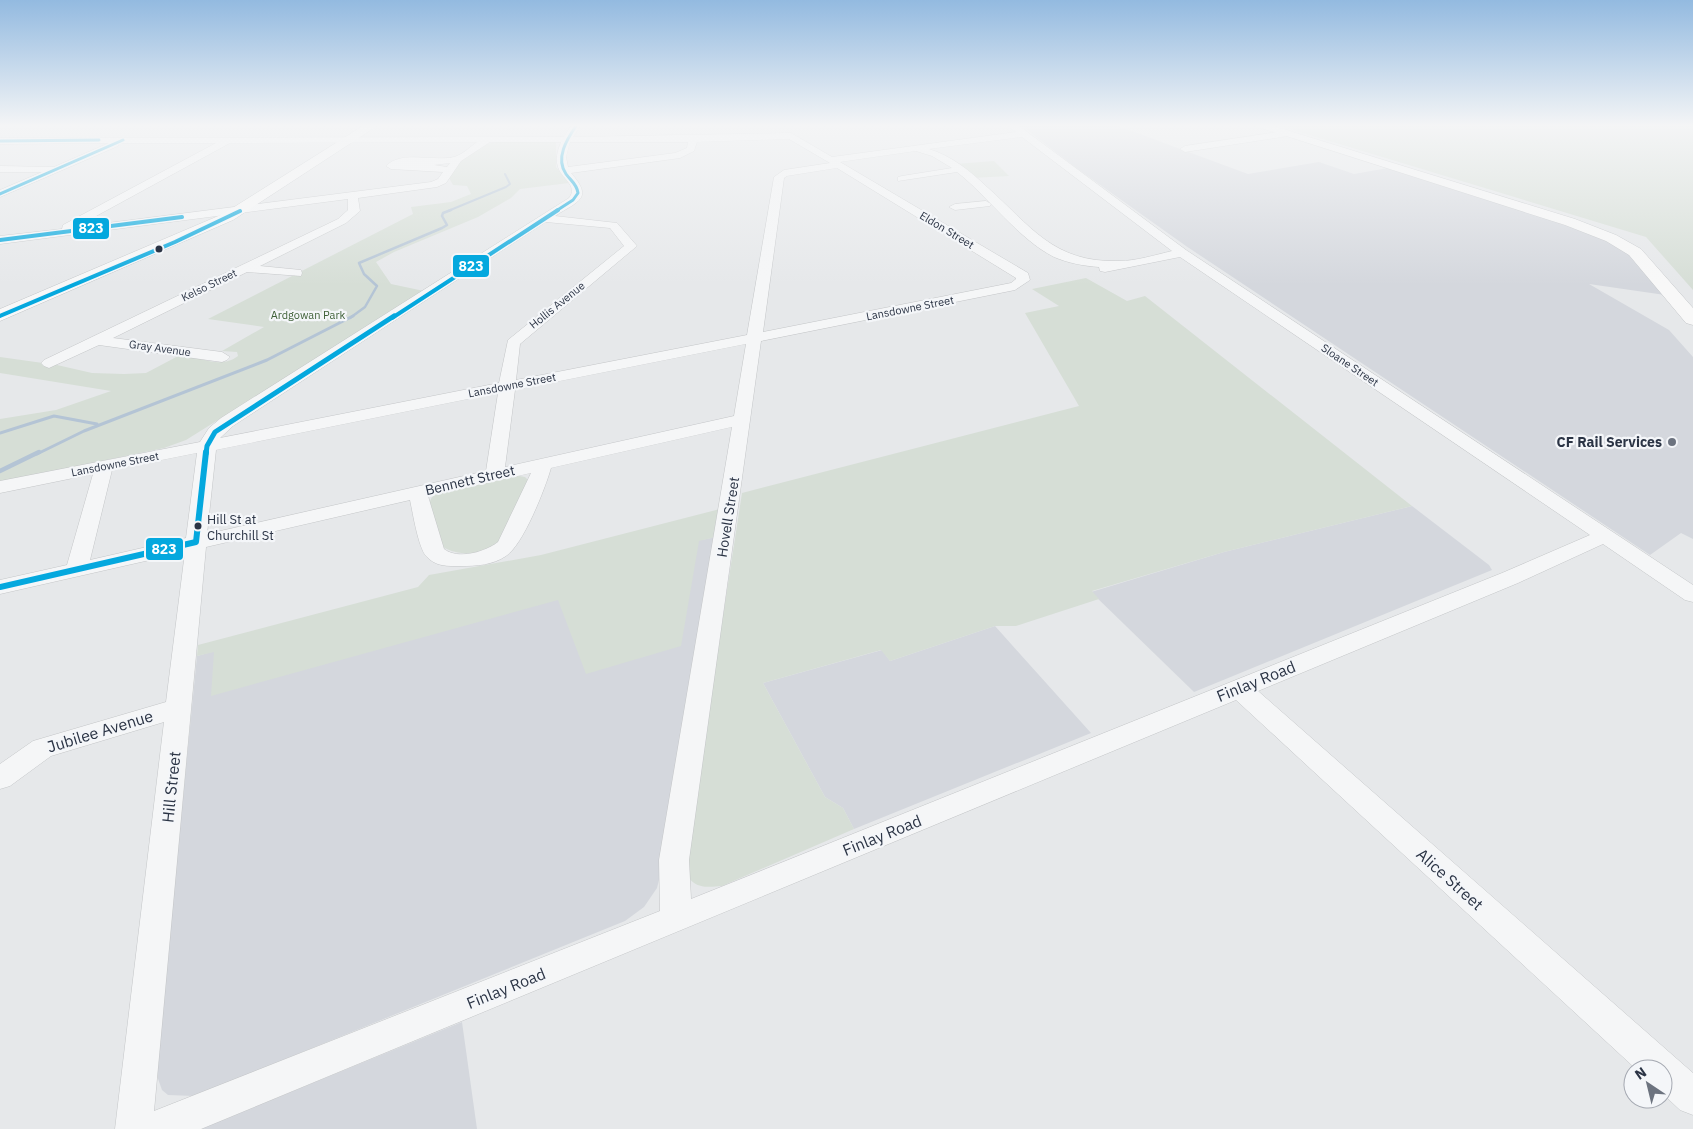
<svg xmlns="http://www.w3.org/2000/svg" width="1693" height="1129" viewBox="0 0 1693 1129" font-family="'IBM Plex Sans',sans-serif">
<rect width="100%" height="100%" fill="#e6e8ea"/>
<g fill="#d4d7dd">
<path d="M 1022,126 L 1118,126 L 1248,174 L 1319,162 L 1354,174 L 1388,168 L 1595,233 L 1628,253 L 1665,295 L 1589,284 L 1669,330 L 1693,357 L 1693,539 L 1681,533 L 1650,555 L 1186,246 L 1075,167 Z"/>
<path d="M 1412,506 L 1489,565 L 1492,570 L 1194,692 L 1091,592 L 1224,552 Z"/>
<path d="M 716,537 L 659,880 L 657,888 L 644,907 L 625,921 L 194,1096 L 168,1095 L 162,1090 L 156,1073 L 197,656 L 400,600 Z"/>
<path d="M 995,626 L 1091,733 L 854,829 L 843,808 L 825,797 L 763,683 L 882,650 L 890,661 Z"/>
<path d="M 462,1022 L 477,1129 L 200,1129 Z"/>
</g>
<g fill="#d6ded6">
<path d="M 1280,126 L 1693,126 L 1693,290 L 1646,237 Z"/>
<path d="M 497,142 L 556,142 L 556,167 L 569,183 L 520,189 L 511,198 L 478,217 L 394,252 L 376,262 L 391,284 L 424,291 L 186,440 L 164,448 L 0,482 L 0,419 L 56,410 L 111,391 L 0,373 L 0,357 L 57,365 L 92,373 L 124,374 L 146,373 L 182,354 C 201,358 221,369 238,356 L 237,352 L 222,351 L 264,327 L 208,319 L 413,214 L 411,207 L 451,202 L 471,194 L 467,186 L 453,185 L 448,176 C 459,161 477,144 497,142 Z"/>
<path d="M 994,161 L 1009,176 L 972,178 L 955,164 Z"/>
<path d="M 1086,278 L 1127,301 L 1145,296 L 1412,506 L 1224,552 L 1092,591 L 1099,599 L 1016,626 L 995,626 L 890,661 L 881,650 L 763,683 L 825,797 L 843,808 L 854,829 L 722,886 C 703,888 692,888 684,869 L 742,493 L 1079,406 L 1025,313 L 1059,306 L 1032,289 Z"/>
<path d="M 514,475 L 525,477 L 530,482 C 521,498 509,530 498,542 C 485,557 458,556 443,547 L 429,503 L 432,497 L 439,493 Z"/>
<path d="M 720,509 L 716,537 L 699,541 L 681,646 L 586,674 L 558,600 L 211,696 L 214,652 L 197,656 L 198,645 L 418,587 L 429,575 L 541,555 Z"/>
</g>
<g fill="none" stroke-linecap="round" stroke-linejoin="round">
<path stroke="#b4c4d5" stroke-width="2" d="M 448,211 L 506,187 L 510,184 L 505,174"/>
<path stroke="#b4c4d5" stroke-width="2.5" d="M 350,318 L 365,307 L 377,286 L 364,274 L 359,263 L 442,228 L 447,225 L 442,216 L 443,213 L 451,210"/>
<g stroke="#b4c4d5" stroke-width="3">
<path d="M 0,433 L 54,416 L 97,424"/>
<path d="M 37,454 L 84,431 L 267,360 L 353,316"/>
</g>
<path stroke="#b4c4d5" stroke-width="4.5" d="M 0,471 L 39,452"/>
<g stroke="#c4c6c8" stroke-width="1">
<g id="minor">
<path d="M 571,126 L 580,126 L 573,137 L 791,133 L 832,157 L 1016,132 L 1009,126 L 1019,126 L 1186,250 L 1693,585 L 1693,602 L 1685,600 L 1603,544 L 1518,583 L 1258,691 L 1693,1073 L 1693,1115 L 1680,1110 L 1663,1094 L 1663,1069 L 1636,1069 L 1236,700 L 201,1129 L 115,1129 L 164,722 L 51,756 L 10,786 L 0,789 L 0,764 L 33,741 L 166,702 L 185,552 L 0,594 L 0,580 L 67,565 L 93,474 L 0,493 L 0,481 L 200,442 L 209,428 L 221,418 L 569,198 C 579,186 561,178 558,167 C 555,158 558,150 561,142 L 490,142 L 461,161 L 446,183 L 437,187 L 358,198 L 360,211 L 346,223 L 260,266 L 301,270 L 302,273 L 301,276 L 247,272 L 113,338 L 222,352 L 230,357 L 227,360 L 222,362 L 99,345 L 49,368 L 44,366 L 41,363 L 44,360 L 338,219 L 348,210 L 348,199 L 0,244 L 0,236 L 62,229 L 63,225 L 216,143 L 119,143 L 118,146 L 0,197 L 0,190 L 42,172 L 0,172 L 0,166 L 54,167 L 109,143 L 0,144 L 0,138 L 564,137 ZM 1022,137 L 1172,251 C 1155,255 1136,261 1119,261 C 1053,263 1031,226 987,187 C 970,171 952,156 929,149 ZM 789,139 L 830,163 L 784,170 L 774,177 L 747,335 L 516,380 L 520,344 L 637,246 L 617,223 L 555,216 C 578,201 594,199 571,173 L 680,158 L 694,151 L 697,142 ZM 477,142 C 470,147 462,155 454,157 C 433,162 402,150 386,166 L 391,169 L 443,172 L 438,179 L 431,182 L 76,227 L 230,143 ZM 570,142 L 688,142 L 687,148 L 675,153 L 568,167 L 566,157 ZM 916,151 L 932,156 L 952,168 L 902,176 L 898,177 L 898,181 L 957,172 C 989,197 1018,239 1054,257 C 1068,263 1084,266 1099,267 L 1100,271 L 1105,272 L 1180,257 L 1590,535 L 1502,573 L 691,899 L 689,860 L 761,341 L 1015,290 L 1030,280 L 1028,273 L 840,162 ZM 450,163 L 447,167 L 434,165 ZM 837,168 L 1016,278 L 1016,279 L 1011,283 L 1001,285 L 763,332 L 784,178 L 787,176 ZM 546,222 L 610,228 L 624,246 L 508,340 L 499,383 L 220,438 L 233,426 ZM 746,344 L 734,416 L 505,467 L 515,390 ZM 498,393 L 486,471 L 207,534 L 216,450 ZM 732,427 L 659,860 L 660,911 L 154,1111 L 206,547 L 410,500 C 413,514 418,546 426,556 C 436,567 447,566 461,566 C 476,566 493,565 506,556 C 523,545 545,489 551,468 ZM 197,453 L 186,538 L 90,560 L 112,470 ZM 531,473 L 498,542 C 485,552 458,560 444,549 L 428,496 Z"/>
<path d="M 1285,131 L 1289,134 L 1288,136 L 1185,152 L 1180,149 L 1185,146 Z"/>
<path d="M 986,201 L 991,204 L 990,206 L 955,210 L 949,207 L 955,204 Z"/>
</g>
</g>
<g stroke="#c2c5c8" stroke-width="1">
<g id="major">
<path d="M 363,126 L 377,126 L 233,220 L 0,321 L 0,309 L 223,214 Z"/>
<path d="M 1255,126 L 1273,126 L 1575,219 L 1616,235 L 1641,249 L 1693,308 L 1693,325 L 1686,323 L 1629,255 L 1606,241 L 1565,225 Z"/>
</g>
</g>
<use href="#minor" fill="#f5f6f7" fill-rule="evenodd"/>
<use href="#major" fill="#f8f8f8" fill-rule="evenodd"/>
<g stroke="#f4f6f9" stroke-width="5">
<g id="bus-1-far3">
<path d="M 0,141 L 99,140"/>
<path d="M 0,194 L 123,140"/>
<path d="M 556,211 L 573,200 L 578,193 C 577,184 571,181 566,174 C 555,158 567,139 576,126"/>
</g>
</g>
<g stroke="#f4f6f9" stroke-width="6">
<g id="bus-1-far2">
<path d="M 0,240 L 182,217"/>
<path d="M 0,316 L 175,242 L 240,211"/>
<path d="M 392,318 L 558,210"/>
</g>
</g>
<g stroke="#f4f6f9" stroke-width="8">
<path id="bus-1-far1" d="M 206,454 L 207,446 L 215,432 L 394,316"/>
</g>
<g stroke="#f4f6f9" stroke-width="10">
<path id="bus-1" d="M 0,587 L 196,542 L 206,452"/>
</g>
<use href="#bus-1-far3" stroke="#04a8de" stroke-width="3"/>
<use href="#bus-1-far2" stroke="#04a8de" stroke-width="4"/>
<use href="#bus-1-far1" stroke="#04a8de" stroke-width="5"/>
<use href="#bus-1" stroke="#04a8de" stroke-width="6"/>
</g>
<linearGradient id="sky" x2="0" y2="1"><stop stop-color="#93bae0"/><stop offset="0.44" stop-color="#f4f5f6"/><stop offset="1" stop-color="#f4f5f6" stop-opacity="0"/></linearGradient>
<rect width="1693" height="285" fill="url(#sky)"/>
<g fill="#2b3445" stroke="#f4f6f9" stroke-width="2">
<circle cx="159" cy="249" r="4.5"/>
<circle cx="198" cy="526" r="4.5"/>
</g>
<circle fill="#6c737f" stroke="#f4f6f9" stroke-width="2" cx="1672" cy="442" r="5"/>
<g text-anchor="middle" stroke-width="4.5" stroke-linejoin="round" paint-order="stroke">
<g font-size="11" fill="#2b3445" stroke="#f4f6f9">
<text transform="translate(947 230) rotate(31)" y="4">Eldon Street</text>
<text transform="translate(209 285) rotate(-26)" y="4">Kelso Street</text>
<text transform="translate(557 305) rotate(-39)" y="4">Hollis Avenue</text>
<text transform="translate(910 308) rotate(-11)" y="4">Lansdowne Street</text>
<text transform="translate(160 348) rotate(8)" y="4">Gray Avenue</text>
<text transform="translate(1350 365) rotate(34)" y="4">Sloane Street</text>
<text transform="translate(512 385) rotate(-11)" y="4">Lansdowne Street</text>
<text transform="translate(115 464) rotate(-11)" y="4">Lansdowne Street</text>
</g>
<g font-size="11" fill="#3f6138" stroke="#f4f6f9">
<text x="308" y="319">Ardgowan Park</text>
</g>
<g font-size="13" fill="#2b3445" stroke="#f4f6f9" text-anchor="start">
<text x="207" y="524">Hill St at<tspan x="207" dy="16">Churchill St</tspan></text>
</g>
<g font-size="14" font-weight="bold" fill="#2b3445" stroke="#f4f6f9" text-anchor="end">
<text x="1662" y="447">CF Rail Services</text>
</g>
<g font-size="14" fill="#2b3445" stroke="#f4f6f9">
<text transform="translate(470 480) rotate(-13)" y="5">Bennett Street</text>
<text transform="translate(728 517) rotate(-81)" y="5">Hovell Street</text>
</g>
<g font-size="16" fill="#2b3445" stroke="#f4f6f9">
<text transform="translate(1256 681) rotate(-22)" y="6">Finlay Road</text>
<text transform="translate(100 731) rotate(-17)" y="6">Jubilee Avenue</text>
<text transform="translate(171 787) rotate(-84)" y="6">Hill Street</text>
<text transform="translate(882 835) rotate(-22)" y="6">Finlay Road</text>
<text transform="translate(1450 879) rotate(42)" y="6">Alice Street</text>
<text transform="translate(506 988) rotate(-22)" y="6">Finlay Road</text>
</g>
</g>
<g stroke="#f4f6f9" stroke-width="2">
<rect x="72" y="217" width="38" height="23" rx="5" fill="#04a8de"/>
<rect x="452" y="254" width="38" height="24" rx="5" fill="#04a8de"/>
<rect x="145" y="537" width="39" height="24" rx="5" fill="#04a8de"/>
</g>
<g font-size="14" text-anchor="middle" font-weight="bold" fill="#fff">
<text x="91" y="233">823</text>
<text x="471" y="271">823</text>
<text x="164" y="554">823</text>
</g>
<g transform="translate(1648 1084) rotate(325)"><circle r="24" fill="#f4f6f9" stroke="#a4a8b1"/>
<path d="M0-4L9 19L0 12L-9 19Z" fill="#6c737f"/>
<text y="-8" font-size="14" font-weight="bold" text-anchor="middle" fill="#2b3445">N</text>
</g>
</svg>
